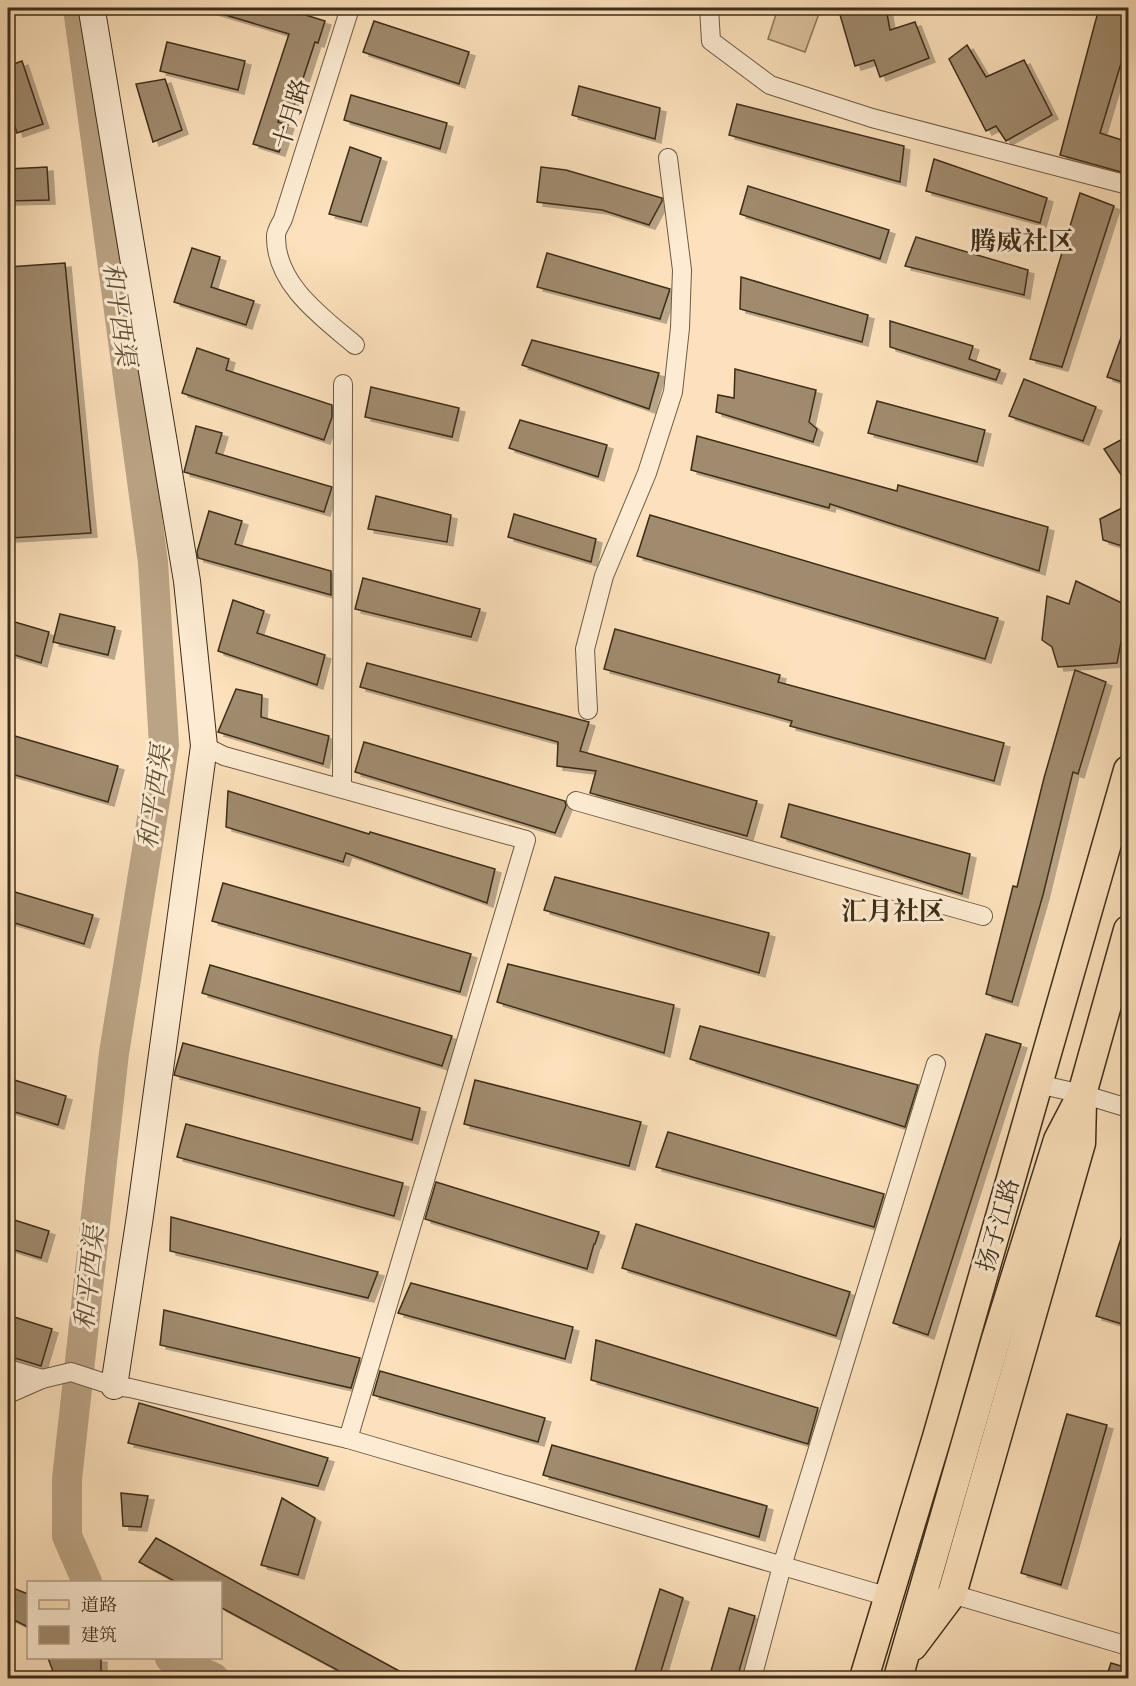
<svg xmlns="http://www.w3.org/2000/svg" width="1136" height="1686" viewBox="0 0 1136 1686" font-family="Alegreya,'Noto Serif SC',serif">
<defs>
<filter id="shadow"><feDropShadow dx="6" dy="4" stdDeviation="0" flood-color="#0004"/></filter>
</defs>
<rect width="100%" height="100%" fill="#fce1bc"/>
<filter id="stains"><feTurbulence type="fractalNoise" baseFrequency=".00333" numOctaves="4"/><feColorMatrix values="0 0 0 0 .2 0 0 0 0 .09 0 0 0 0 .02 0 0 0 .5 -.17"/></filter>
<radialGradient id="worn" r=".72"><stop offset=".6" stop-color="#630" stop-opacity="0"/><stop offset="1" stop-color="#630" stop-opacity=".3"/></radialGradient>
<path fill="#dcc2a0" stroke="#8c785c" stroke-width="1.5" d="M 778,8 L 821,8 L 805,52 L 768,39 Z"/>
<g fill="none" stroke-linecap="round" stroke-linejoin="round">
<g stroke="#bba485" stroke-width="30">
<path d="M 78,8 L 153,562 L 164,745 L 114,1053 L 67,1479 L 67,1536 L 87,1582"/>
<path d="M 170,1658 L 214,1678"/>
</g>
</g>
<g fill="#a08b6e" stroke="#3d2d19" stroke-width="1.5" filter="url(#shadow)">
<path d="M 213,8 L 283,8 L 325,21 L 318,43 L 315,42 L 294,106 L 284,103 L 278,122 L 288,125 L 279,152 L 253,144 L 289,34 L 212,11 Z"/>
<path d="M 838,8 L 886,8 L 890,30 L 915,22 L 929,58 L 880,77 L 874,60 L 855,66 Z"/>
<path d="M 1099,8 L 1128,8 L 1128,51 L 1125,50 L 1100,133 L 1128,142 L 1128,174 L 1060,155 Z"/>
<path d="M 374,21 L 469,52 L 459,84 L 363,52 Z"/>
<path d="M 167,42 L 245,61 L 238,90 L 160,71 Z"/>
<path d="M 967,45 L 986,77 L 1024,60 L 1052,115 L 1006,141 L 996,126 L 986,131 L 949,59 Z"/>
<path d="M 22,61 L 43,124 L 17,133 L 8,105 L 8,66 Z"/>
<path d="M 165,79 L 182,130 L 153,142 L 136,84 Z"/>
<path d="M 579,86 L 660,108 L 655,139 L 572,115 Z"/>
<path d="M 351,95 L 447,123 L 440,149 L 344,120 Z"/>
<path d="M 737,104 L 904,146 L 900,182 L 729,135 Z"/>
<path d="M 350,147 L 381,158 L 361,222 L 329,214 Z"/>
<path d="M 934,159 L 1047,198 L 1040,223 L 926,191 Z"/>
<path d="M 47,167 L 49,200 L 8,201 L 8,169 Z"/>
<path d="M 541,167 L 566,170 L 662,198 L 662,201 L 649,225 L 602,210 L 537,202 Z"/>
<path d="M 748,186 L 889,230 L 880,259 L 740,214 Z"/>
<path d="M 1080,193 L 1114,206 L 1062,367 L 1030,359 Z"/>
<path d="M 916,237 L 1028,270 L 1024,295 L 905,266 Z"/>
<path d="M 192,248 L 220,257 L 211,287 L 254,301 L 246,325 L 174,302 Z"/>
<path d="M 547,253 L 670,289 L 660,319 L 537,287 Z"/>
<path d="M 65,263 L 91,533 L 11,538 L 8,525 L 8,267 Z"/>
<path d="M 741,277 L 868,315 L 862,342 L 740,309 Z"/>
<path d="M 890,321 L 973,346 L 969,359 L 1000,370 L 996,380 L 890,347 Z"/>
<path d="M 1127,321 L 1128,321 L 1128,384 L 1107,377 Z"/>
<path d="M 532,340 L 659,373 L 649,409 L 522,365 Z"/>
<path d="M 197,348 L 229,359 L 226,370 L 332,405 L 332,417 L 324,440 L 182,393 Z"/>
<path d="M 735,369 L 816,390 L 809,422 L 817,429 L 813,442 L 716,412 L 718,395 L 734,398 Z"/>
<path d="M 1024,379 L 1096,407 L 1083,441 L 1009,416 Z"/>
<path d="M 371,387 L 459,408 L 452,437 L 365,417 Z"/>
<path d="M 877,401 L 985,430 L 977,462 L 868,433 Z"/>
<path d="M 520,420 L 607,445 L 598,477 L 509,448 Z"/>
<path d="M 196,426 L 222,433 L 216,453 L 332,487 L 324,512 L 184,472 Z"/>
<path d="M 697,436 L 897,491 L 898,485 L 1048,527 L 1039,571 L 830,504 L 829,508 L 691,470 Z"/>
<path d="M 1128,436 L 1128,485 L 1104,449 Z"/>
<path d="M 376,496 L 451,515 L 447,542 L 368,529 Z"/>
<path d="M 1128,505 L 1128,548 L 1103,540 L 1100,519 Z"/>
<path d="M 209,511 L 242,521 L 235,544 L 331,571 L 331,595 L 198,558 L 197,552 Z"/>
<path d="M 514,514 L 596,539 L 591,562 L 508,537 Z"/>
<path d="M 650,515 L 998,618 L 985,659 L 637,556 Z"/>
<path d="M 363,578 L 480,609 L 471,637 L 355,609 Z"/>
<path d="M 1076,581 L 1128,606 L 1117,663 L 1058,667 L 1052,647 L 1042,640 L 1047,596 L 1069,604 Z"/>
<path d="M 233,600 L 264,611 L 257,633 L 325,655 L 317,685 L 218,651 Z"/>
<path d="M 60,614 L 115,627 L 108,655 L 53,642 Z"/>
<path d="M 8,620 L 49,632 L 41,663 L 8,653 Z"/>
<path d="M 615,629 L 780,675 L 778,682 L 1004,743 L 994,781 L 790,726 L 792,721 L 604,669 Z"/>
<path d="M 367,663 L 589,722 L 580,751 L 757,801 L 747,836 L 590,793 L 596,771 L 557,766 L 558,742 L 360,687 Z"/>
<path d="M 1075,670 L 1106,682 L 1078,774 L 1073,772 L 1043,895 L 1012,1002 L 986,994 L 1013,886 L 1017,887 L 1044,778 Z"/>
<path d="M 236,689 L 262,695 L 261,717 L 329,736 L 323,764 L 218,732 Z"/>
<path d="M 8,734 L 118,766 L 108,802 L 8,773 Z"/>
<path d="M 364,742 L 565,801 L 566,806 L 555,833 L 355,772 Z"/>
<path d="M 228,791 L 369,834 L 370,832 L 495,869 L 487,903 L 346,853 L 343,862 L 226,827 Z"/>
<path d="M 789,804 L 970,854 L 962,894 L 781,837 Z"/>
<path d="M 555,877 L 769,933 L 759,973 L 544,910 Z"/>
<path d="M 223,883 L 471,954 L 460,992 L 212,921 Z"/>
<path d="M 8,890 L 93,915 L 84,944 L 8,921 Z"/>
<path d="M 508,964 L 674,1005 L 664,1053 L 497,1002 Z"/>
<path d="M 210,965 L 452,1036 L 442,1066 L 202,993 Z"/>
<path d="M 700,1026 L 918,1085 L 905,1127 L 690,1059 Z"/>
<path d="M 986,1034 L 1021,1044 L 928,1335 L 893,1323 Z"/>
<path d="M 183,1043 L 420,1108 L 412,1140 L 174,1075 Z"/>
<path d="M 8,1078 L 66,1096 L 58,1125 L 8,1110 Z"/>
<path d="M 475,1080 L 641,1122 L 629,1166 L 464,1124 Z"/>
<path d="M 186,1124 L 403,1183 L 394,1216 L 177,1157 Z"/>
<path d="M 668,1132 L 884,1194 L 874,1227 L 656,1167 Z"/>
<path d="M 436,1182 L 599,1232 L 595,1244 L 594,1244 L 587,1269 L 425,1219 Z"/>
<path d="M 171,1217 L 378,1272 L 368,1298 L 170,1251 Z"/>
<path d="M 8,1218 L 49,1231 L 41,1258 L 8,1248 Z"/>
<path d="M 1126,1223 L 1128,1223 L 1128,1326 L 1096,1316 Z"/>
<path d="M 636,1224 L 850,1292 L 836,1336 L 622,1268 Z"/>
<path d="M 411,1283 L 573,1327 L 565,1359 L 398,1313 Z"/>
<path d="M 164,1310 L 360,1358 L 351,1388 L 160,1345 Z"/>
<path d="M 8,1315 L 52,1329 L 41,1366 L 8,1356 Z"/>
<path d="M 596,1340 L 818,1408 L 808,1444 L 591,1380 Z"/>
<path d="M 380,1371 L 545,1418 L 538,1442 L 373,1395 Z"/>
<path d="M 139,1403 L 328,1458 L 318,1486 L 128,1443 Z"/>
<path d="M 1067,1414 L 1107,1425 L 1061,1585 L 1021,1573 Z"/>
<path d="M 552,1445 L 767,1506 L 759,1537 L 543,1475 Z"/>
<path d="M 121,1493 L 148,1496 L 141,1527 L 123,1526 Z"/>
<path d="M 282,1498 L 315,1518 L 298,1575 L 261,1565 Z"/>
<path d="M 156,1538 L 260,1595 L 412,1678 L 352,1678 L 220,1607 L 220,1582 L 176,1582 L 139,1562 Z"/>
<path d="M 8,1586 L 28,1594 L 28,1627 L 8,1617 Z"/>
<path d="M 660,1589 L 683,1598 L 659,1678 L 633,1678 Z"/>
<path d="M 729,1608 L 755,1616 L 737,1678 L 709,1678 Z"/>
<path d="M 48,1658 L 101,1658 L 101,1678 L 69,1678 L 54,1674 Z"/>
<path d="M 1111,1663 L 1128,1668 L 1128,1678 L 1118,1678 L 1107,1675 Z"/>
</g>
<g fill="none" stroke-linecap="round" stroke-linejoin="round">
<g stroke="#6d5a42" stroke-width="20">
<g id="street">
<path d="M 350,8 L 283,219 C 281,224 276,230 276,236 C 275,284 322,317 355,345"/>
<path d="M 709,8 L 711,41 L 770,85 L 872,118 L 1128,185"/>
<path d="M 588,710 L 585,649 L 604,576 L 647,473 L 673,392 L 680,328 L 682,270 L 668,158"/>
<path d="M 204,746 L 224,756 L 526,840 L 348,1439"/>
<path d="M 342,787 L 343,384"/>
<path d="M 576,801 L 983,916"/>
<path d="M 1038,1084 L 1082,1094 L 1128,1108"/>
<path d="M 8,1369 L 42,1379"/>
<path d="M 8,1394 L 42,1379 L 71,1372 L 114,1386 L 130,1388 L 348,1439 L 889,1597"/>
<path d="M 952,1594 L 1128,1646"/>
<path d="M 752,1678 L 782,1566 L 936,1064"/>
</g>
</g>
<g stroke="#3d2d19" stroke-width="28">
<path id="secondary" d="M 92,11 L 187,581 L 204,746 L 140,1216 L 114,1386"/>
</g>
<g stroke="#3d2d19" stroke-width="31">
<g id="primary">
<path d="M 913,1646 L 952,1594 L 1081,1143 L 1082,1102"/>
<path d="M 864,1678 L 937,1437 L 1128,770"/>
<path d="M 898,1678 L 996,1339 L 1058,1140 L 1082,1094 L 1128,930"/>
</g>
</g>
<use href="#street" stroke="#fdecd3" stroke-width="18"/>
<use href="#secondary" stroke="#fdecd3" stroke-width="26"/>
<use href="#primary" stroke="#fce1bc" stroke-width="28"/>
</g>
<g text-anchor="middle" stroke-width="6" stroke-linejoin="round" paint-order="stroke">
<g font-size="24" fill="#3d2d19" stroke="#fdecd3">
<text transform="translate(291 114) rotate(-73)" y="8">十月路</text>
<text transform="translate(998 1225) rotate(-74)" y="8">扬子江路</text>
</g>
<g font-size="26" font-weight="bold" fill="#3d2d19" stroke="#fdecd3">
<text x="1022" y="250">腾威社区</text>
<text x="893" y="920">汇月社区</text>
</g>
<g font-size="26" font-style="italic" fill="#635139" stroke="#fdecd3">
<text transform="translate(120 314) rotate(82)" y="9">和平西渠</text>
<text transform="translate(154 797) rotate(-82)" y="9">和平西渠</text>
<text transform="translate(89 1278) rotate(-84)" y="9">和平西渠</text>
</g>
</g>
<rect width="1136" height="1686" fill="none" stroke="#fce1bc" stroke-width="30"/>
<rect x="9" y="9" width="1118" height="1668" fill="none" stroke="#3d2d19" stroke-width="3"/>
<rect x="15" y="15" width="1106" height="1656" fill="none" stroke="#3d2d19" stroke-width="1.5"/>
<rect x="27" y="1581" width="195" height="78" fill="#fdecd3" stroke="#b0a089" stroke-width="1.5"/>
<rect x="39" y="1600" width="30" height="9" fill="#fce1bc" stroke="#b0a089" stroke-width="1.5"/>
<text x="81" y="1611" font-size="18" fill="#3d2d19">道路</text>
<rect x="39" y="1626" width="30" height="18" fill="#a08b6e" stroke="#b0a089" stroke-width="1.5"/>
<text x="81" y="1641" font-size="18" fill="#3d2d19">建筑</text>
<rect width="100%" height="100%" filter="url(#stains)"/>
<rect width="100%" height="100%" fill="url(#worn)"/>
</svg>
